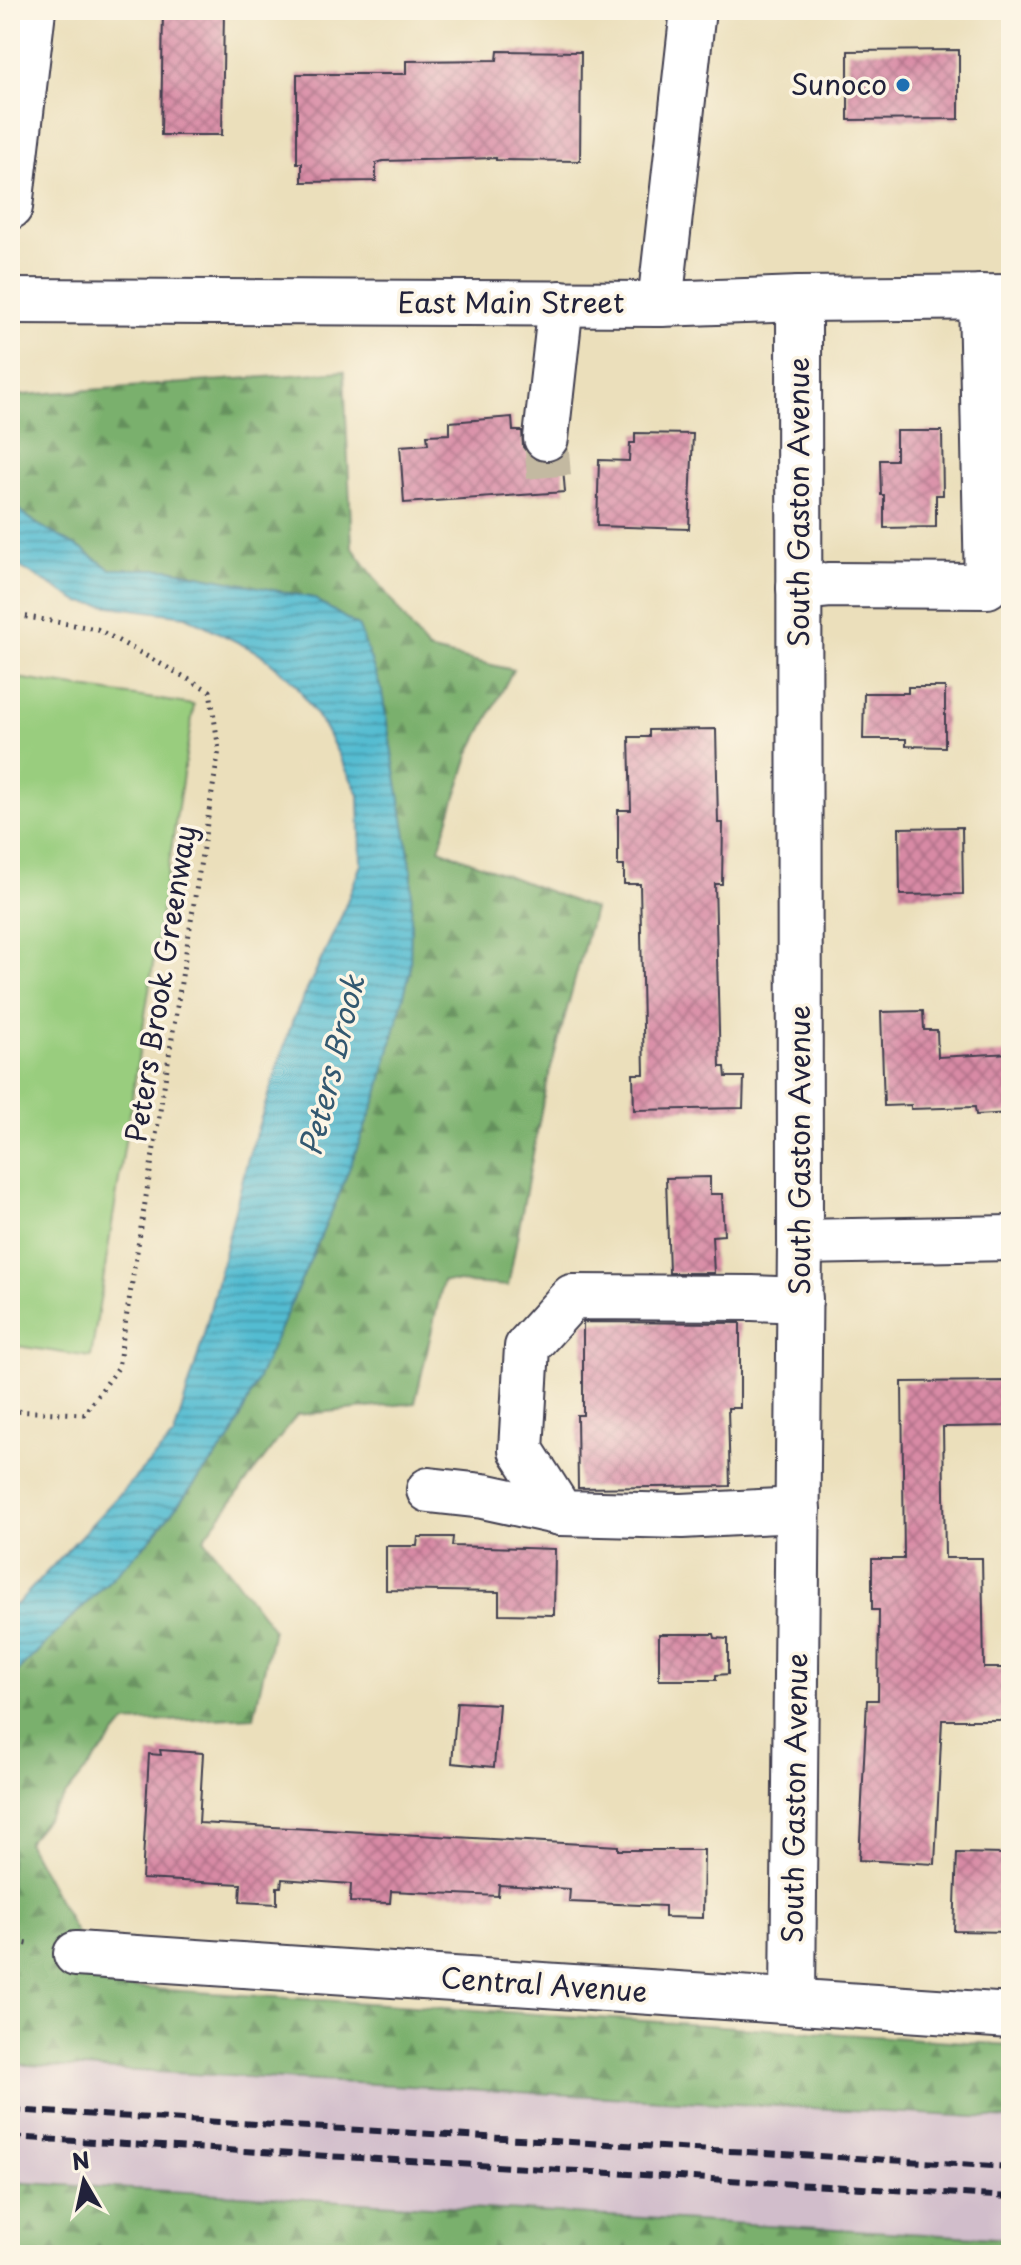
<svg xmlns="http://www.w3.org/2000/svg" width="1021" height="2265" viewBox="0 0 1021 2265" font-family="'Playpen Sans',sans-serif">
<defs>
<pattern id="forest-firs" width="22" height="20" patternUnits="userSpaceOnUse" patternTransform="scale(2)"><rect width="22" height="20" fill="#7ab06d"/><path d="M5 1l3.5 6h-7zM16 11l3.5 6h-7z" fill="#648f5b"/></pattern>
<pattern id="water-rules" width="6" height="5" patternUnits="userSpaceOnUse" patternTransform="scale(2)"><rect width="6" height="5" fill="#53bcd1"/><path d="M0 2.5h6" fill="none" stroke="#4498ab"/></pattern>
<pattern id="building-cross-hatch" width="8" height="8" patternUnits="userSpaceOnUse" patternTransform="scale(2)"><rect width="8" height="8" fill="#d88aa5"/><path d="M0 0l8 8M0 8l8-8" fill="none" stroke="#af7088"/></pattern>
</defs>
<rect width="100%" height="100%" fill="#fcf5e5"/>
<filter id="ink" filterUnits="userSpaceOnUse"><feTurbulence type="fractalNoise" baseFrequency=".0125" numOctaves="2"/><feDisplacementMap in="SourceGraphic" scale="16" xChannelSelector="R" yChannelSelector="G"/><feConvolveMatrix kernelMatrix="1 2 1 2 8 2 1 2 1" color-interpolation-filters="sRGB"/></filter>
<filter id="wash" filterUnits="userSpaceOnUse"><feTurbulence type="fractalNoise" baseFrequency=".006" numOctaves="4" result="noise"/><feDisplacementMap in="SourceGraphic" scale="32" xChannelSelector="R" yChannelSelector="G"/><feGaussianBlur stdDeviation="1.8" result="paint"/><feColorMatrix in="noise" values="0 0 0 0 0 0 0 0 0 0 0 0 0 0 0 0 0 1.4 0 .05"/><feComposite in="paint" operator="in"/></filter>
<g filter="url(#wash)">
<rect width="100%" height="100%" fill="#ebdfbb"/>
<path fill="#d1bdcb" d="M 10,2064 L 1011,2119 L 1011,2239 L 10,2182 Z"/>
<path fill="#99cd7e" stroke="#5e785c" stroke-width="2" d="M 10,677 L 194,705 L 91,1357 L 10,1345 Z"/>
<g fill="url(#forest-firs)" stroke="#4e6954" stroke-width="2">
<path d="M 344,371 L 352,547 L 428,650 L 513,670 L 470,753 L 439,849 L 594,909 L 545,1090 L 508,1286 L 443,1281 L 415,1403 L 297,1415 L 204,1538 L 273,1629 L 254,1717 L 125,1723 L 27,1842 L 105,1986 L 1011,2045 L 1011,2119 L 10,2064 L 10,1676 L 19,1670 L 148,1542 L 232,1437 L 378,1094 L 359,627 L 313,598 L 169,569 L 110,569 L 83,550 L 37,524 L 10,503 L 10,396 Z"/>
<path d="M 10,2182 L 1011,2239 L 1011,2255 L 10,2255 Z"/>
</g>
<path fill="url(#water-rules)" stroke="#3a6f86" stroke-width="2" d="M 10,503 L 37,524 L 83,550 L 110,569 L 169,569 L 313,598 L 359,627 L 382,692 L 412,872 L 410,972 L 378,1094 L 339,1195 L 232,1437 L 148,1542 L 19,1670 L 10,1676 L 10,1606 L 17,1604 L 174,1436 L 202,1342 L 248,1158 L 292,1022 L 341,917 L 361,864 L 359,795 L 326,730 L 295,683 L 261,654 L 186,616 L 79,602 L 10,561 Z"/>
<g id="blocks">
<g fill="url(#building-cross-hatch)">
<path d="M 163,10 L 224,10 L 222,135 L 161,135 Z"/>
<path d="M 959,50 L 959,119 L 848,120 L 848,51 Z"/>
<path d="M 498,51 L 581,52 L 580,161 L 496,160 L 496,158 L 383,161 L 376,163 L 376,181 L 302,182 L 302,163 L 297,163 L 297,74 L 406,74 L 406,61 L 497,60 Z"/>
<path d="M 512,417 L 513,431 L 522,431 L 523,447 L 531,458 L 544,463 L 555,461 L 562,456 L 565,492 L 404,503 L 400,446 L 428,444 L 427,435 L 450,434 L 450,422 Z"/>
<path d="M 896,431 L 942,431 L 943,495 L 936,495 L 936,527 L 884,528 L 884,495 L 881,495 L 880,460 L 896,460 Z"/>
<path d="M 635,433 L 693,434 L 689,529 L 597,526 L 599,460 L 629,461 L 630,443 L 635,443 Z"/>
<path d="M 908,687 L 945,687 L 945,747 L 906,746 L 906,739 L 863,739 L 864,693 L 908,693 Z"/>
<path d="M 716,729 L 718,823 L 723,823 L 722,884 L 715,884 L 720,1067 L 725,1067 L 726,1077 L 744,1077 L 743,1108 L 634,1110 L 633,1074 L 644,1074 L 640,884 L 624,884 L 624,866 L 618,866 L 618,810 L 631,810 L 629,737 L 649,737 L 649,730 Z"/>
<path d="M 962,827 L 963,894 L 900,895 L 899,828 Z"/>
<path d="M 923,1011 L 924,1030 L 937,1030 L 938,1057 L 1011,1053 L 1011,1113 L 976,1115 L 975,1107 L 911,1109 L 911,1105 L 884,1106 L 881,1012 Z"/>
<path d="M 710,1177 L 710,1194 L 722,1194 L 724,1235 L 712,1236 L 714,1273 L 669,1273 L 666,1178 Z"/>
<path d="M 583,1322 L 740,1323 L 740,1408 L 728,1408 L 730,1486 L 578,1488 L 577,1415 L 583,1415 Z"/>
<path d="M 1011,1381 L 1011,1426 L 943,1427 L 945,1558 L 982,1558 L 984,1668 L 1011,1668 L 1011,1720 L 942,1720 L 935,1864 L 859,1860 L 867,1700 L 878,1700 L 879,1610 L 872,1610 L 872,1559 L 904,1559 L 902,1382 Z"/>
<path d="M 418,1537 L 453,1537 L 452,1546 L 555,1549 L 554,1615 L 499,1614 L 499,1592 L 386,1590 L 386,1546 L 417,1546 Z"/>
<path d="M 659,1634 L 714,1634 L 715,1638 L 728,1639 L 728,1674 L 716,1675 L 716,1680 L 659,1680 Z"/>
<path d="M 457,1702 L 499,1704 L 494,1767 L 452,1763 Z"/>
<path d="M 160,1750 L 203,1753 L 199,1823 L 618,1846 L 618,1850 L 704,1850 L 703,1918 L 665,1917 L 665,1906 L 569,1902 L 570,1889 L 499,1885 L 498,1896 L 391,1891 L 390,1903 L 350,1902 L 351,1884 L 282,1879 L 281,1887 L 277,1887 L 277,1904 L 240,1902 L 241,1884 L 142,1879 L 149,1754 L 161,1755 Z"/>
<path d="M 957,1853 L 1004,1854 L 1004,1873 L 1011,1874 L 1011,1932 L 954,1931 Z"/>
</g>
</g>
</g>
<g filter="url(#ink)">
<use href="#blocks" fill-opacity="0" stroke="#403e4e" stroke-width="2"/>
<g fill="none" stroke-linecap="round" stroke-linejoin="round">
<path stroke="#c3b9a1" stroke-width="44" stroke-dasharray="44 22" stroke-linecap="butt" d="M 546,438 L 549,477"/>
<g stroke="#403e4e" stroke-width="48">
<g id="minor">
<path d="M 10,207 L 33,10"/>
<path d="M 10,301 L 660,304 L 799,299 L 1011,297"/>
<path d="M 660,304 L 693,10"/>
<path d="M 546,438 L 561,303"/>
<path d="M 799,588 L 830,585 L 987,586 L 981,297"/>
<path d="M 800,1242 L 1011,1238"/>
<path d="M 429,1490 L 483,1496 L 561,1513"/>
<path d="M 798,1510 L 682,1516 L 561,1513 L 521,1450 L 527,1347 L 572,1297 L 752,1298 L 800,1300"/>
<path d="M 76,1954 L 1011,2016"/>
<path d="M 793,2001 L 800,1242 L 799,299"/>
</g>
</g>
<g stroke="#403e4e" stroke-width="5" stroke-dasharray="2 6" stroke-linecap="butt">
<path d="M 10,614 L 97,629 L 210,691 L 219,750 L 118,1368 L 84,1414 L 10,1411"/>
<path d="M 10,1940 L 32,1945"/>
</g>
<use href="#minor" stroke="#fff" stroke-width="44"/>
<g stroke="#22223b" stroke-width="6" stroke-dasharray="12 6" stroke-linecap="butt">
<path d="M 10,2110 L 1011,2167"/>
<path d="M 10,2137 L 1011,2197"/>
</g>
</g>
</g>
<circle fill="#1f6fb2" stroke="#fcf5e5" stroke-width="3" cx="903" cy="85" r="8"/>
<g text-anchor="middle" stroke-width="7" stroke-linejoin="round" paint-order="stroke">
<g font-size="28" fill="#22223b" stroke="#fcf5e5" text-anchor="end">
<text x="887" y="95">Sunoco</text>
</g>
<g font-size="28" fill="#22223b" stroke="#fcf5e5">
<text x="511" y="313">East Main Street</text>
<text transform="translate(799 502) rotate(-90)" y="10">South Gaston Avenue</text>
<text transform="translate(161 984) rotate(-81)" y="10">Peters Brook Greenway</text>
<text transform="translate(800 1150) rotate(-90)" y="10">South Gaston Avenue</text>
<text transform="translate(795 1798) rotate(-89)" y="10">South Gaston Avenue</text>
<text transform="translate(544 1985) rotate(4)" y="10">Central Avenue</text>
</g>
<g font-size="30" font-style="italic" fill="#335870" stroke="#fcf5e5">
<text transform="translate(333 1066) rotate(-76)" y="10">Peters Brook</text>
</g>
</g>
<rect width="1021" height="2265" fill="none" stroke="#fcf5e5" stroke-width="40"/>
<g transform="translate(84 2181) rotate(351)" stroke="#fcf5e5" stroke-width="6" paint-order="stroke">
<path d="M0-6L14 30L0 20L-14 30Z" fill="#22223b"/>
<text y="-12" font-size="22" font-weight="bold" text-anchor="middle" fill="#22223b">N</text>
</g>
</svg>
